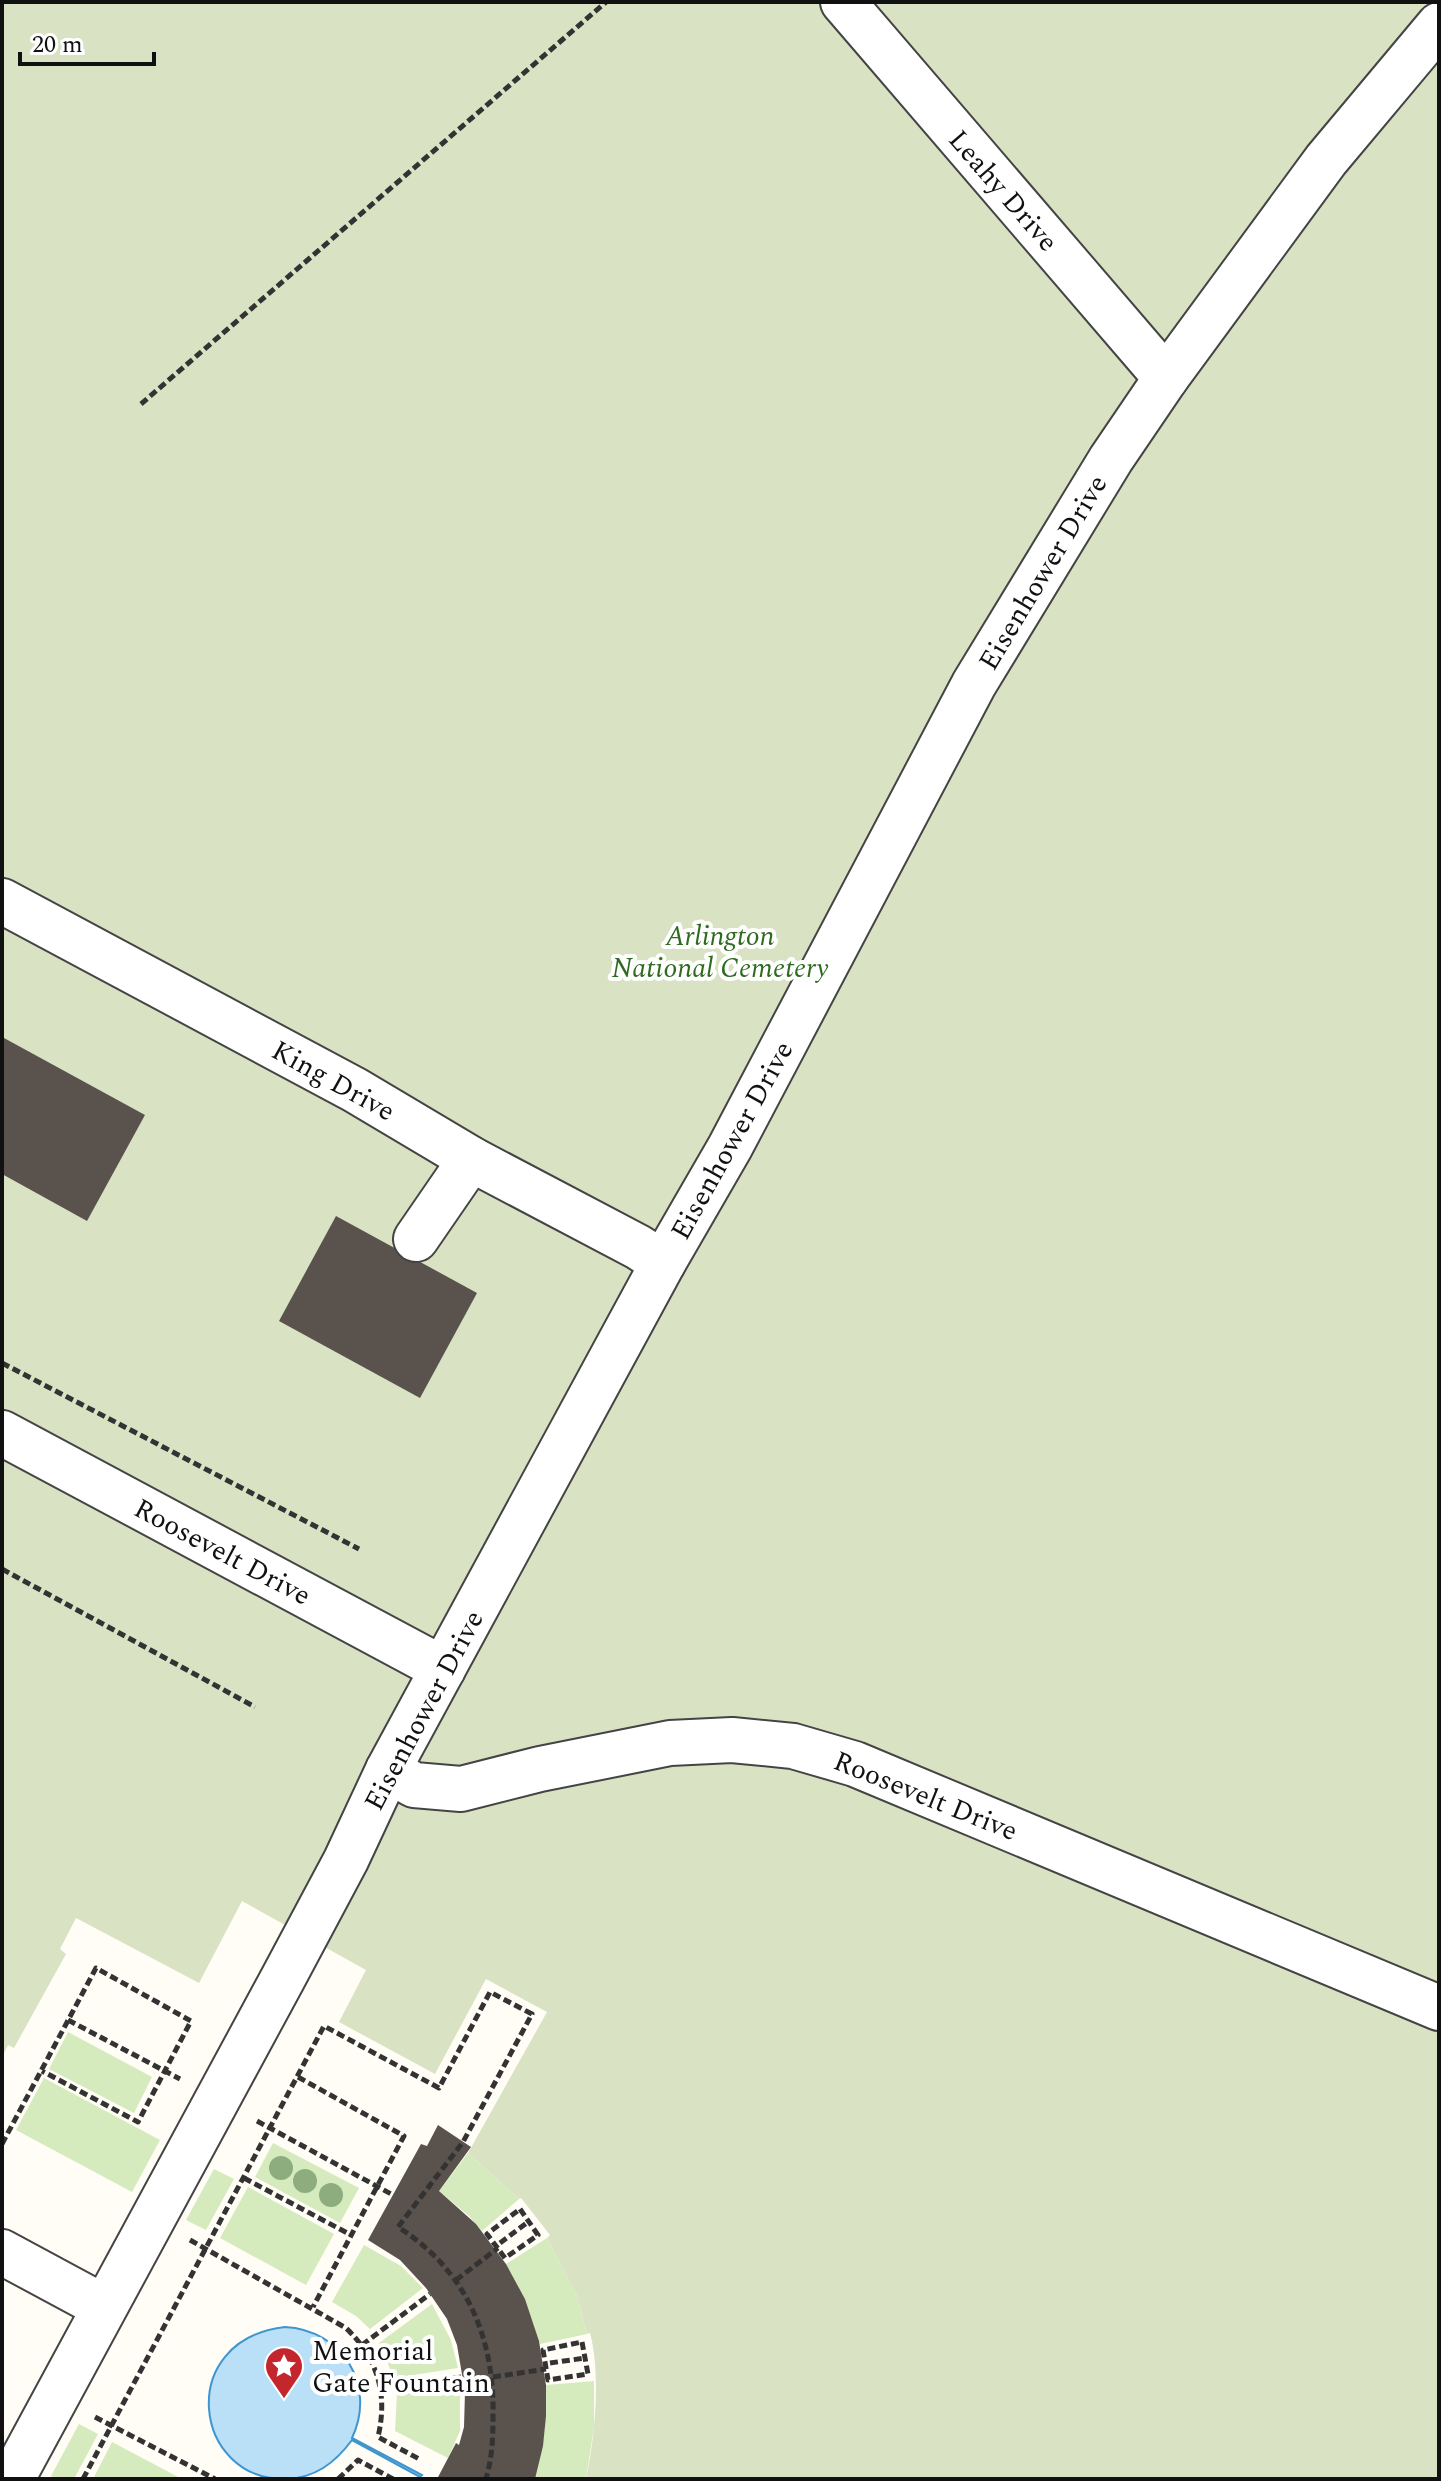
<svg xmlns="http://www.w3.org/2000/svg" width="1441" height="2481" viewBox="0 0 1441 2481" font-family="Spectral,serif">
<rect width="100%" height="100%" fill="#fffdf5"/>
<g fill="#d5ebbd">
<path d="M 68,2032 L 152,2077 L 134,2113 L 49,2069 Z"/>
<path d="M 44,2078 L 160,2140 L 132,2192 L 16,2130 Z"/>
<path d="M 273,2143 L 359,2188 L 340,2223 L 255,2177 Z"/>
<path d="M 468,2153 L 519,2199 L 482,2231 L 469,2216 L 439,2191 Z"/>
<path d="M 214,2169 L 234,2179 L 206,2230 L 186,2220 Z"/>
<path d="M 248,2187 L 334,2234 L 306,2285 L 220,2238 Z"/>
<path d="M 547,2238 L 577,2296 L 587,2334 L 540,2344 L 525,2299 L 506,2264 Z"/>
<path d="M 364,2245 L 401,2266 L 423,2288 L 370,2329 L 356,2316 L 332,2302 Z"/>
<path d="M 432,2304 L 451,2340 L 458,2368 L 394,2378 L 379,2343 Z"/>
<path d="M 594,2381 L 594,2427 L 586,2479 L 535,2479 L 544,2436 L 546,2385 Z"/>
<path d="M 460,2384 L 460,2431 L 448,2458 L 395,2431 L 397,2394 Z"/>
<path d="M 79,2424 L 98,2434 L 74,2479 L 58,2479 L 51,2476 Z"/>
<path d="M 112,2442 L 182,2479 L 93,2479 Z"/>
</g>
<path fill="#d9e3c4" d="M 2,2 L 1439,2 L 1439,2479 L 586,2479 C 595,2437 601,2374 590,2333 L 587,2334 L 577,2296 L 547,2238 L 550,2235 L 521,2198 L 519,2199 L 468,2153 L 547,2012 L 486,1979 L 435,2074 L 339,2022 L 366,1970 L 242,1901 L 199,1983 L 76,1918 L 60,1949 L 66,1954 L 14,2048 L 8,2045 L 2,2057 Z"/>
<path fill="#b9e0f7" stroke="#3f96cf" stroke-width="2" d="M 285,2327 C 342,2330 377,2385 352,2438 L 418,2473 L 422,2475 L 420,2477 L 352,2440 C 335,2463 315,2478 286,2479 C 193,2481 174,2340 285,2327 Z"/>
<g fill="#5a524d">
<path d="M 4,1038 L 145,1115 L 87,1221 L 2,1174 Z"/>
<path d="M 336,1216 L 477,1293 L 420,1398 L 279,1321 Z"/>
<path d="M 438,2125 L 471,2147 L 439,2191 L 476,2224 L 506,2264 L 525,2299 L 539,2341 L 546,2385 L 546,2416 L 543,2446 L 535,2479 L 437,2479 L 456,2443 L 459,2445 L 464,2427 L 465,2392 L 457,2345 L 447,2319 L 426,2288 L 400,2260 L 368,2240 L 421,2144 L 427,2146 Z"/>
</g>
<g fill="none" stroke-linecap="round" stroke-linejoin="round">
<g stroke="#444" stroke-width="48">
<g id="minor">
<path d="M 843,2 L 1166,378"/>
<path d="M 2,901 L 355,1090 L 471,1159 L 638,1247 L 663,1263"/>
<path d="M 416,1239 L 471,1159"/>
<path d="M 2,1433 L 443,1669"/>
<path d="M 388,1770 L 414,1785 L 461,1789 L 540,1769 L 670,1743 L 732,1740 L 793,1746 L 855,1764 L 1439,2008"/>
<path d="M 2,2252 L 104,2307"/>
<path d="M 12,2479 L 282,1980 L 346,1860 L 388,1770 L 663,1263 L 730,1147 L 974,684 L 1111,459 L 1166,378 L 1326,160 L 1439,25"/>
</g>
</g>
<g stroke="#333" stroke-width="5" stroke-dasharray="8 4" stroke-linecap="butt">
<path d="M 141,404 L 606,2"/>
<path d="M 2,1363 L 359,1549"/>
<path d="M 2,1569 L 255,1707"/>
<path d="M 68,2020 L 180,2079"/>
<path d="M 298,2077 L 404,2136 L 313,2307"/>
<path d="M 257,2121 L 393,2195"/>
<path d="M 2,2144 L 96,1968 L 191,2021 L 138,2122 L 42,2071"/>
<path d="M 244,2178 L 351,2235"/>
<path d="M 520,2209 L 538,2235 L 505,2258 L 487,2234 Z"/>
<path d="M 190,2240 L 346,2328 C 378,2359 388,2394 378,2437 L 421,2460"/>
<path d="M 500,2243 L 528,2222"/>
<path d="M 456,2280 L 498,2248"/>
<path d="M 582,2342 L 588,2374 L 548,2380 L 543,2350 Z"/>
<path d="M 362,2345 L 430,2294"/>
<path d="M 550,2363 L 585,2358"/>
<path d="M 493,2377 L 546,2369"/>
<path d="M 382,2388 L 469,2376"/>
<path d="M 95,2417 L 215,2479"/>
<path d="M 83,2479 L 324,2026 L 439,2088 L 490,1992 L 532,2014 L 463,2142 L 398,2227 C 467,2271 495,2338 493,2418 C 493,2439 492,2458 486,2479"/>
<path d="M 338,2479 L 358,2460 L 393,2479"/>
</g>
<use href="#minor" stroke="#fff" stroke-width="44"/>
</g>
<g fill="#8dad7f">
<circle cx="281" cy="2168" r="12"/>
<circle cx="305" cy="2181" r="12"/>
<circle cx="331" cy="2195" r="12"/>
</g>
<defs>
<g id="sight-pin" transform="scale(2)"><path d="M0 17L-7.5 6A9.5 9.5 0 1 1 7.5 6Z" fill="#c4262e" stroke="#fff"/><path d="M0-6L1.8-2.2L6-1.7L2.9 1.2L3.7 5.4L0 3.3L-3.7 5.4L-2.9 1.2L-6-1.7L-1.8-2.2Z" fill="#fff"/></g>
</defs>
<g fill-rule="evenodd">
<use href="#sight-pin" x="284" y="2366"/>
</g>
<g text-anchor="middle" stroke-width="8" stroke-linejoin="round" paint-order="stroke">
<g font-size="28" fill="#111" stroke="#fff">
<text transform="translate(1004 190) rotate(49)" y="10">Leahy Drive</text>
<text transform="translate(1042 572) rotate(-59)" y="10">Eisenhower Drive</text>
<text transform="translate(334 1080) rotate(29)" y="10">King Drive</text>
<text transform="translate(731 1140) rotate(-61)" y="10">Eisenhower Drive</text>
<text transform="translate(223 1551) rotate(28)" y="10">Roosevelt Drive</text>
<text transform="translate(423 1710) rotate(-62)" y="10">Eisenhower Drive</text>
<text transform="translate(926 1795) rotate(22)" y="10">Roosevelt Drive</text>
</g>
<g font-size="28" font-style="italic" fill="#2f6b1f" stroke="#fff">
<text x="720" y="945">Arlington<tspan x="720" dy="32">National Cemetery</tspan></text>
</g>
<g font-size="28" fill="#111" stroke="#fff" text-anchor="start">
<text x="312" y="2360">Memorial<tspan x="312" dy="32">Gate Fountain</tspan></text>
</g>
</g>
<rect width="1441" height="2481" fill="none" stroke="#111111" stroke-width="8"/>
<path d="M20 52v12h134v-12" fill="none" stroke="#111111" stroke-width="4"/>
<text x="32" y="52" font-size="24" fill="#111111" stroke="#ffffff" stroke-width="6" paint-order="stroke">20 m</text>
</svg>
